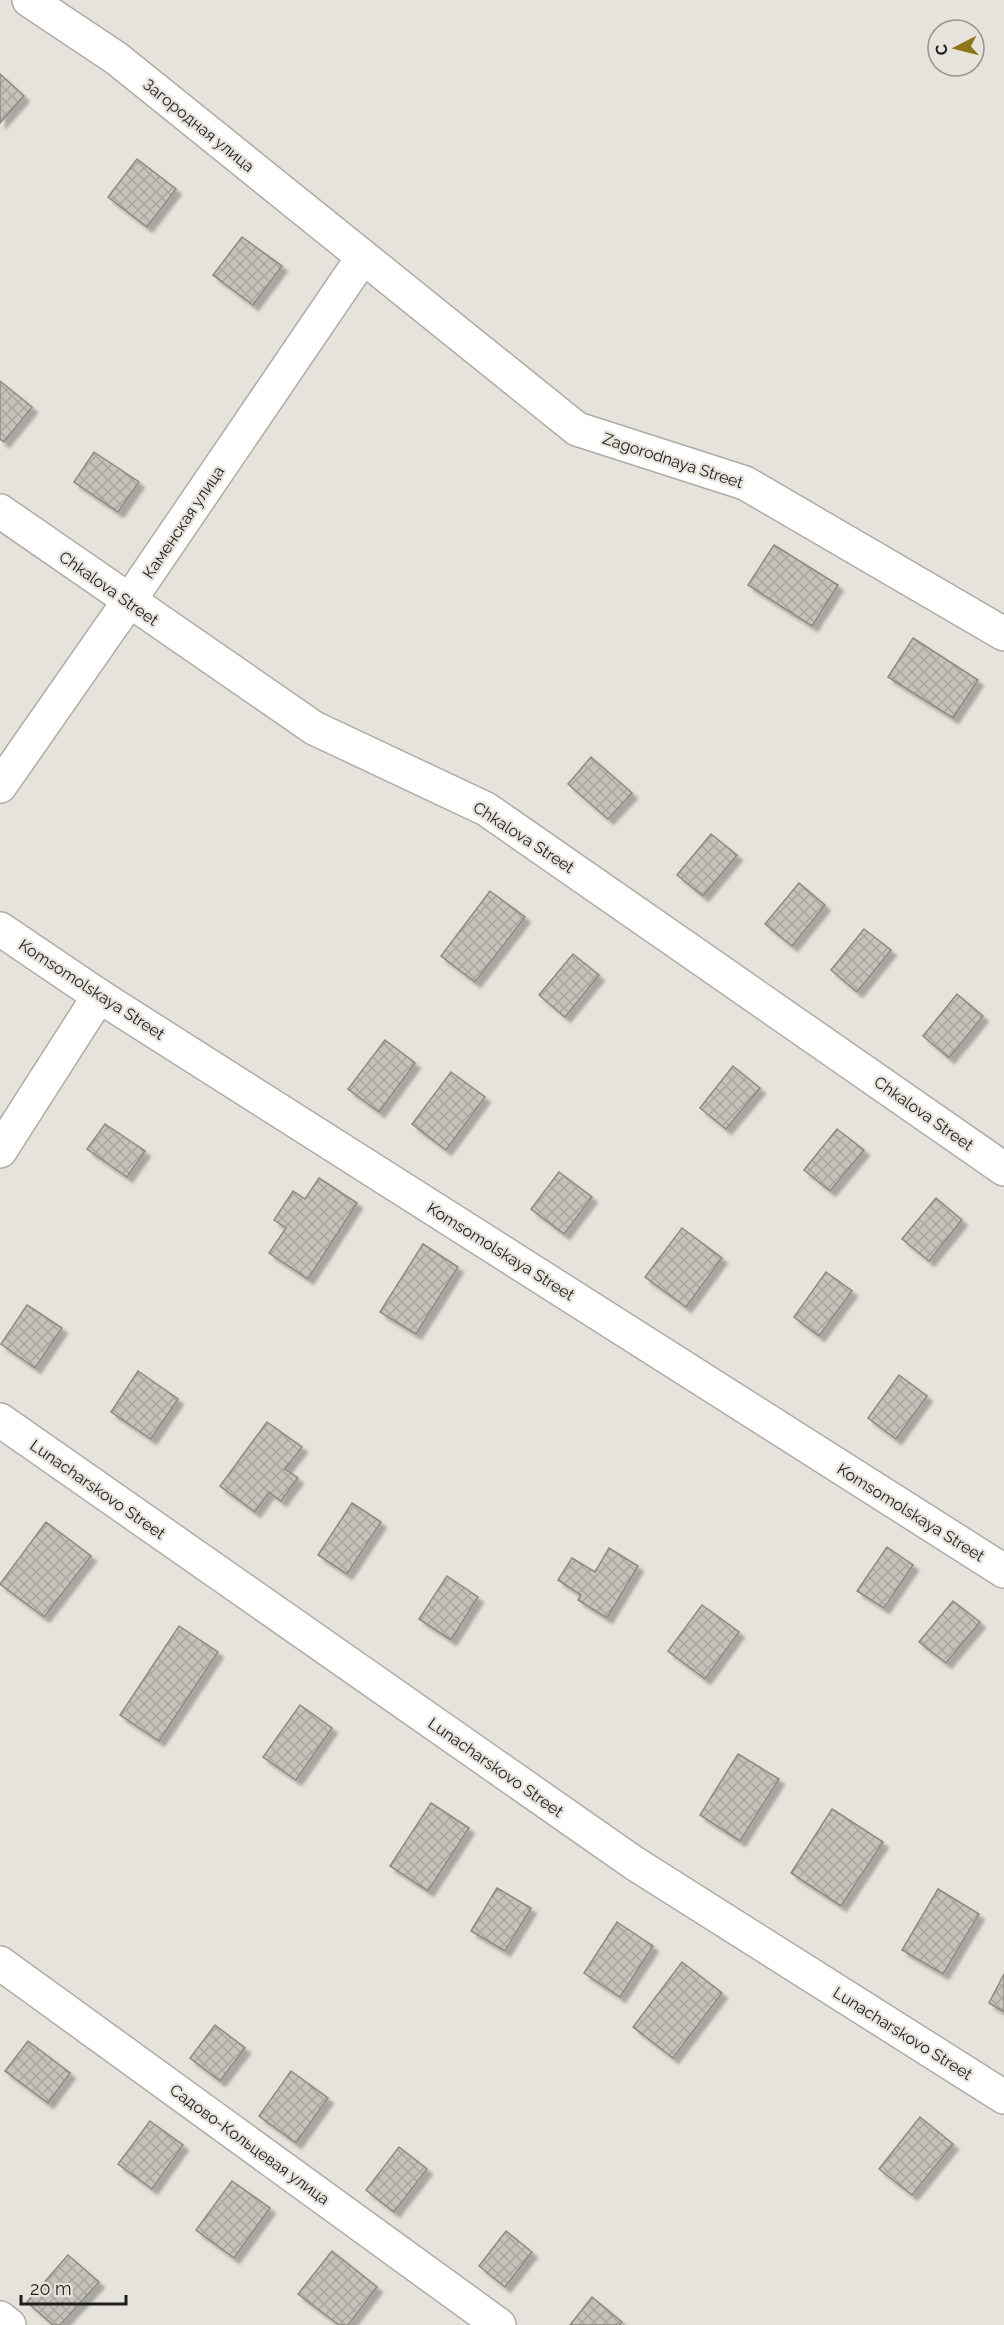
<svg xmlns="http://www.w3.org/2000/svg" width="1004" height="2325" viewBox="0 0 1004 2325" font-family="Raleway,sans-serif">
<defs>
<pattern id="building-cross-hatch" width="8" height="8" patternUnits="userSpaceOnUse" patternTransform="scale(1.5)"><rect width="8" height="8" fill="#c4c2ba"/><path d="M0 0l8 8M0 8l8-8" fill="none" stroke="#a8a69f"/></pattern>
<filter id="shadow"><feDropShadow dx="5.5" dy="5.5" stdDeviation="1.5" flood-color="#0004"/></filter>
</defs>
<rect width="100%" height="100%" fill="#e5e3db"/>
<g fill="url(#building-cross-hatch)" stroke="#8c8a82" stroke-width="1.5" filter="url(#shadow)">
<path d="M 0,74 L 24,96 L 0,123 Z"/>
<path d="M 137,159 L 176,189 L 147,227 L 108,197 Z"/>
<path d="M 242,237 L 282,266 L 253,305 L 213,275 Z"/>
<path d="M 0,381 L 32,407 L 4,442 L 0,439 Z"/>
<path d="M 94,452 L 139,482 L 118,512 L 74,482 Z"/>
<path d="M 774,545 L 838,585 L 812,626 L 748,585 Z"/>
<path d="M 913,638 L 978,680 L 953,718 L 888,677 Z"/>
<path d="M 591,757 L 632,793 L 608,819 L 568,784 Z"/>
<path d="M 711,834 L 737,855 L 703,896 L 677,875 Z"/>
<path d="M 799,883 L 825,905 L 792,946 L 765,924 Z"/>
<path d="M 490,891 L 525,917 L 475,982 L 441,956 Z"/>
<path d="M 864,929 L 891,950 L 857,992 L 831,970 Z"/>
<path d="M 573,954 L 599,975 L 565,1017 L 539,995 Z"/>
<path d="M 957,994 L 983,1016 L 949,1058 L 923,1036 Z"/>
<path d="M 385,1040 L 415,1063 L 379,1112 L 348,1089 Z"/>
<path d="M 733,1066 L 760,1088 L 726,1129 L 700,1108 Z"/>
<path d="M 451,1072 L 485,1097 L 446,1150 L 412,1124 Z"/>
<path d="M 105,1124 L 145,1151 L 127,1177 L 87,1149 Z"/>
<path d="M 837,1129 L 864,1150 L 830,1191 L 804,1170 Z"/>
<path d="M 559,1172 L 592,1197 L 564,1234 L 531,1209 Z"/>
<path d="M 319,1178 L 357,1203 L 308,1279 L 269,1253 L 286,1228 L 274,1220 L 293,1191 L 305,1199 Z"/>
<path d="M 936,1198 L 962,1220 L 929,1261 L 902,1239 Z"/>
<path d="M 682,1228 L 722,1258 L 686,1307 L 645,1277 Z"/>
<path d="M 423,1244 L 458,1267 L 416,1334 L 380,1312 Z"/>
<path d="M 826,1272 L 852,1291 L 819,1336 L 794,1317 Z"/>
<path d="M 27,1305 L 62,1328 L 35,1368 L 1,1344 Z"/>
<path d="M 138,1371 L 178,1399 L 151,1439 L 111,1412 Z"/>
<path d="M 899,1375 L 927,1396 L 896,1439 L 868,1418 Z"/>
<path d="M 267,1422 L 302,1447 L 285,1469 L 298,1478 L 281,1501 L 269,1492 L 255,1512 L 220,1486 Z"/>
<path d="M 352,1503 L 381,1522 L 347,1574 L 318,1555 Z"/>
<path d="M 46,1522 L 91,1556 L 44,1617 L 0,1584 Z"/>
<path d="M 887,1547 L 913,1565 L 884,1608 L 857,1591 Z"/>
<path d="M 609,1548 L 638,1566 L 607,1618 L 578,1600 L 581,1595 L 558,1580 L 572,1558 L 595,1572 Z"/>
<path d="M 447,1576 L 478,1597 L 451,1640 L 419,1619 Z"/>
<path d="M 953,1601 L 980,1622 L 946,1663 L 919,1642 Z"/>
<path d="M 702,1605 L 739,1632 L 705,1679 L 668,1651 Z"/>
<path d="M 179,1626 L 218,1652 L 159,1741 L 120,1715 Z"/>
<path d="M 300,1705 L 332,1728 L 296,1780 L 263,1757 Z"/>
<path d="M 738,1754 L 779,1779 L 740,1841 L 700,1815 Z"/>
<path d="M 431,1803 L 469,1828 L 428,1891 L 390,1866 Z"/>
<path d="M 832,1809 L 883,1842 L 841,1906 L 791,1873 Z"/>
<path d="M 497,1888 L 531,1908 L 505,1951 L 471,1931 Z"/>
<path d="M 938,1889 L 979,1914 L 943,1974 L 902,1950 Z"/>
<path d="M 617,1922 L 653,1946 L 620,1997 L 584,1973 Z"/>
<path d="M 682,1962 L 722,1993 L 673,2058 L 633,2027 Z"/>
<path d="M 1004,1974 L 1004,2012 L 989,2003 Z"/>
<path d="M 215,2025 L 245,2048 L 220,2081 L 190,2058 Z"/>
<path d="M 28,2041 L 70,2073 L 48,2103 L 5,2071 Z"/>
<path d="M 291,2071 L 328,2098 L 296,2143 L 259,2116 Z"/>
<path d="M 920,2117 L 953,2144 L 912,2195 L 879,2169 Z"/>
<path d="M 150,2121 L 183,2145 L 152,2189 L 118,2164 Z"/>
<path d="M 399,2147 L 427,2169 L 394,2212 L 366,2190 Z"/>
<path d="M 232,2181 L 270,2208 L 234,2258 L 196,2230 Z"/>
<path d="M 506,2231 L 532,2252 L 505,2287 L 479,2266 Z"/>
<path d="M 332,2251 L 377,2287 L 348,2325 L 339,2325 L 298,2294 Z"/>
<path d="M 68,2255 L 99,2282 L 60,2325 L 53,2325 L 27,2302 Z"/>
<path d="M 592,2297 L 622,2322 L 619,2325 L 570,2325 Z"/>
</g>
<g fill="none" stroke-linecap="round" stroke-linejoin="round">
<g stroke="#afaca5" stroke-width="36">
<g id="street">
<path d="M 29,0 L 116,58 L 577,429 L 745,483 L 1004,634"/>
<path d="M 0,511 L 314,728 L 486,809 L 1004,1169"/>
<path d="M 0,786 L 129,601 L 363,257"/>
<path d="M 0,929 L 99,996 L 1004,1571"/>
<path d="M 0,1151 L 99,996"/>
<path d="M 0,1420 L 634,1863 L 1004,2097"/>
<path d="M 0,1963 L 499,2325"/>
<path d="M 0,2318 L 9,2325"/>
</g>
</g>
<use href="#street" stroke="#fff" stroke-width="33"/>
</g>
<g text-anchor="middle" stroke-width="4.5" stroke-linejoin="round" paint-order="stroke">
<g font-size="16" fill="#1e1e1b" stroke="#e5e3db">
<text transform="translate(199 125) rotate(39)" y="6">Загородная улица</text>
<text transform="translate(673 460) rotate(18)" y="6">Zagorodnaya Street</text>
<text transform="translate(183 522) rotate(-56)" y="6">Каменская улица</text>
<text transform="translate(109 588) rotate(35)" y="6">Chkalova Street</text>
<text transform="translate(524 837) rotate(33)" y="6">Chkalova Street</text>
<text transform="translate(92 989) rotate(33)" y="6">Komsomolskaya Street</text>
<text transform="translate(924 1113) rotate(35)" y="6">Chkalova Street</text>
<text transform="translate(501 1251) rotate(32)" y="6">Komsomolskaya Street</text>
<text transform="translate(98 1489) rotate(35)" y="6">Lunacharskovo Street</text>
<text transform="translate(911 1512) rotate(32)" y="6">Komsomolskaya Street</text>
<text transform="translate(496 1767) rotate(35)" y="6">Lunacharskovo Street</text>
<text transform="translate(903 2033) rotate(32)" y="6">Lunacharskovo Street</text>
<text transform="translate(250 2144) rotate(36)" y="6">Садово-Кольцевая улица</text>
</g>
</g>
<g transform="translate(956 48) rotate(263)"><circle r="28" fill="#e5e3db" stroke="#95948e" stroke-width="1.5"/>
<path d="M0-4.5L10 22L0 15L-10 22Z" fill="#8d751a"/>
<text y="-9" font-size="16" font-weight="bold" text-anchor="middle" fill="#1e1e1b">С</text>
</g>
<path d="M21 2295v9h105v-9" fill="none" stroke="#1e1e1b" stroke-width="3"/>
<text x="30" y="2295" font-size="18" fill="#1e1e1b" stroke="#e5e3db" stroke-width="4.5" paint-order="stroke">20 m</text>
</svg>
